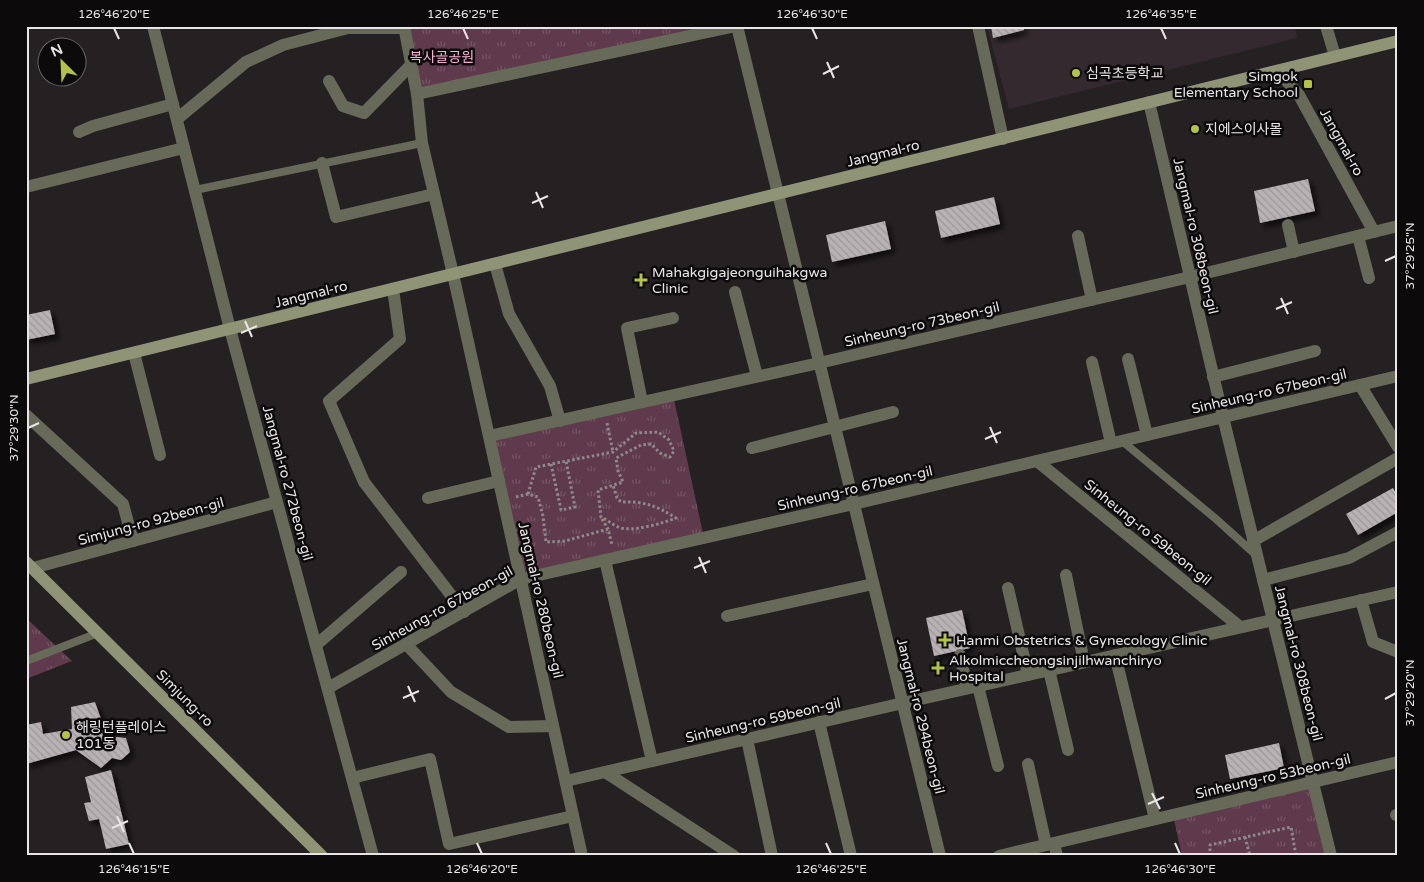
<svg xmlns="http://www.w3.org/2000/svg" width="1424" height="882" viewBox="0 0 1424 882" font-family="'Varela Round','Noto Sans KR',sans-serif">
<defs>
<pattern id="grass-tufts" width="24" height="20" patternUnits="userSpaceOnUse" patternTransform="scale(1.25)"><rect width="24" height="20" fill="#5f3a4c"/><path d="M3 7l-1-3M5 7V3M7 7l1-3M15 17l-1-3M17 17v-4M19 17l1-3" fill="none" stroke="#765666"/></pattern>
<pattern id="building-back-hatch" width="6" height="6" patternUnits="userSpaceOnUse" patternTransform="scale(1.25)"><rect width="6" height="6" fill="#b9b2b5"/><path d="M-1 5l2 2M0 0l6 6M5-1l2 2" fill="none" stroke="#9c9799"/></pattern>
<filter id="shadow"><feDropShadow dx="4.5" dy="4.5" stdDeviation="2.5" flood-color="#0009"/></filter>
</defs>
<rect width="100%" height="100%" fill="#252022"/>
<path fill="#34292e" d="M 987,26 L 1295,26 L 1297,38 L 1009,109 Z"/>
<g fill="url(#grass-tufts)">
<path d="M 404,26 L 736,26 L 417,94 Z"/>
<path d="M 673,395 L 704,538 L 521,579 L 489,436 Z"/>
<path d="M 26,618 L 72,661 L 26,679 Z"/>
<path d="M 1313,782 L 1331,856 L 1182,856 L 1173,815 Z"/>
</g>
<g fill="url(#building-back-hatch)" filter="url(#shadow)">
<path d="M 991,26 L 1023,26 L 1024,30 L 993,38 Z"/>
<path d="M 1308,179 L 1315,211 L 1260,223 L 1254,191 Z"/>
<path d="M 994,197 L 1000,224 L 941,238 L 935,211 Z"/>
<path d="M 885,221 L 891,249 L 832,262 L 826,235 Z"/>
<path d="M 50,310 L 55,334 L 26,340 L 26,315 Z"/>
<path d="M 1393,488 L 1398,497 L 1398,512 L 1358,535 L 1346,514 Z"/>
<path d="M 962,610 L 970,648 L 934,656 L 926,618 Z"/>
<path d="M 95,702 L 107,736 L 126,738 L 130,752 L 121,760 L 112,758 L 101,768 L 76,750 L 26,764 L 26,725 L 41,722 L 43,734 L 72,729 L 71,707 Z"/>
<path d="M 1279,743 L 1284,768 L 1230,779 L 1225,755 Z"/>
<path d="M 111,770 L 129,844 L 106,849 L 99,819 L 89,821 L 84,803 L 91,802 L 85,777 Z"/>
</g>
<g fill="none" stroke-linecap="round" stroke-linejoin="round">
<g stroke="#8e898b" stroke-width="3" stroke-dasharray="2.5 2.5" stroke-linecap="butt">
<path d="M 607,423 L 613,452"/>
<path d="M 551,464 L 561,510 L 575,507 L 566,461"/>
<path d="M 528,494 L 536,467 L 613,452 L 636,433 L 658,432 L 669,440 L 674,451 L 670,457 L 660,453 L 651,444 L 641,445 L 616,458 L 618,471 L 623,482 L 598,490 L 601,517 C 607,520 612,524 618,527 C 631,533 663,523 676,518 C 657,506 644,501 621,502 L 617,498 L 613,485"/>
<path d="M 516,497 L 528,494 L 538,497 L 543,516 L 546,542 L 565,541 L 608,529 L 612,545"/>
<path d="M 602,519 L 608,529"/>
<path d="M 1245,837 L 1250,856"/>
<path d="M 1210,856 L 1210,845 L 1291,827 L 1296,856"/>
</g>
<g stroke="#676a58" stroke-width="8">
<path d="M 195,190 L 422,143"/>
<path d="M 1122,441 L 1216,519 L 1256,555"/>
<path d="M 26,661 L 98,633"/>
</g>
<g stroke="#676a58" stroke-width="12">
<path d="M 153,26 L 230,329 L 373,856"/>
<path d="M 404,26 L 417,94 L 422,143 L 453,274 L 582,856"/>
<path d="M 737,26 L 940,856"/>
<path d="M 978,26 L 1003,139"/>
<path d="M 1326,26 L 1335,56"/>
<path d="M 1278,71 L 1299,95 L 1374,232"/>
<path d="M 329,81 L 343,106 L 364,113 L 411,65"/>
<path d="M 417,94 L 736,26"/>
<path d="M 1149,102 L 1223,417 L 1331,856"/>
<path d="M 177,119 L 246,62 L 283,45 L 348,28 L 404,28"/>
<path d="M 79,132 L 93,126 L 173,104"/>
<path d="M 322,163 L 336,217 L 434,194"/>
<path d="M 26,187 L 184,148"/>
<path d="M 1288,225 L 1294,252"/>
<path d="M 1078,236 L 1092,300"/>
<path d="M 1358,236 L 1369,278"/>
<path d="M 495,264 L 509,314 L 550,386 L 560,421"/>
<path d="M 393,289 L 400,339 L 329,401 L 364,482 L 464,612"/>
<path d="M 735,292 L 757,376"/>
<path d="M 134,353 L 160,455"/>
<path d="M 1128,359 L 1147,435"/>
<path d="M 1092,362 L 1111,443"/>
<path d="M 1213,377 L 1315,351"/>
<path d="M 1360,385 L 1398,447"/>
<path d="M 642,402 L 627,328 L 673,318"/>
<path d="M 26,415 L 123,504 L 133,541"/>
<path d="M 489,436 L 819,363 L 1190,277 L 1398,226"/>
<path d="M 752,448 L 893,412"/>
<path d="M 1037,461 L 1240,627"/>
<path d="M 428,498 L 499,481"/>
<path d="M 1253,541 L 1398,458"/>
<path d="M 605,560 L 652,761"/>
<path d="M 33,568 L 277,502"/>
<path d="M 1066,575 L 1084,662"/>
<path d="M 1263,580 L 1349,558 L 1398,532"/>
<path d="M 1008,588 L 1028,675"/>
<path d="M 1361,600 L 1373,642 L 1398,652"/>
<path d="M 727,616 L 873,584"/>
<path d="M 406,644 L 451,692 L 509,727 L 553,726"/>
<path d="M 316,645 L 401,572"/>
<path d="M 960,655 L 967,688"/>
<path d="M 1115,655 L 1155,819"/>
<path d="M 1049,670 L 1068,750"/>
<path d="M 978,686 L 998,766"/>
<path d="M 328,688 L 521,579 L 854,504 L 1398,376"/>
<path d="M 819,722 L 851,856"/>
<path d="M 747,739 L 772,856"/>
<path d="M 1028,764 L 1046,845"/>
<path d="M 605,772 L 734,856"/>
<path d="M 352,778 L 430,759 L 449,844 L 573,816"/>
<path d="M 566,781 L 903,703 L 1398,592"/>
<path d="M 1396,815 L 1398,815"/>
<path d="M 1054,843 L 1057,856"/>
<path d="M 999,856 L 1398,762"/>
</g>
<g stroke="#8f9477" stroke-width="12">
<path d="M 26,379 L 1398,41"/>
<path d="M 26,562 L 322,856"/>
</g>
</g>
<path fill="none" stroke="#e9e5e7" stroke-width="2" d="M 114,28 L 119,39M 463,28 L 468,39M 812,28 L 817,39M 1161,28 L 1166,39M 827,62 L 834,78M 823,74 L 839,66M 536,192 L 543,208M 532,203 L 548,196M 1385,261 L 1396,256M 1281,298 L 1288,314M 1276,309 L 1292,302M 245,321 L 252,337M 241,333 L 257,326M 990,427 L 997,443M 28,428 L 39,423M 985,439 L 1001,432M 699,557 L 706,573M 694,568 L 710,561M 408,686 L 415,702M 403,698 L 419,691M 1385,699 L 1396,693M 1152,793 L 1160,809M 1148,804 L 1164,797M 117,816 L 124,832M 112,828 L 128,821M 129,843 L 134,854M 477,843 L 482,854M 826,843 L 831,854M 1175,843 L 1180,854"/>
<g fill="#b5c24a" stroke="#0c0a0b" stroke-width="2">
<circle cx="1076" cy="73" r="5"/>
<rect x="1303" y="79" width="10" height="10" rx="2.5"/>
<circle cx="1195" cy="129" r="5"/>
<path d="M638.5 272.5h5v5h5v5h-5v5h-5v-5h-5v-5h5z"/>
<path d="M942.5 632.5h5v5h5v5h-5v5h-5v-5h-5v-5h5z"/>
<path d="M935.5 660.5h5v5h5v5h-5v5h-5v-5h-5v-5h5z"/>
<circle cx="66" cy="735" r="5"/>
</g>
<g text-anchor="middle" stroke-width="5" stroke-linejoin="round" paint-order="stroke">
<g font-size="14" fill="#f7b0d2" stroke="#0c0a0b">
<text x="442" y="62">복사골공원</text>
</g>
<g font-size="14" fill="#e9e5e7" stroke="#0c0a0b" text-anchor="start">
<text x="1086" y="78">심곡초등학교</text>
<text x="1298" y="81" text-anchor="end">Simgok<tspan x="1298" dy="16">Elementary School</tspan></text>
<text x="1205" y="134">지에스이사몰</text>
<text x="652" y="277">Mahakgigajeonguihakgwa<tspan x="652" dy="16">Clinic</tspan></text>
<text x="956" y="645">Hanmi Obstetrics &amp; Gynecology Clinic</text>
<text x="949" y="665">Alkolmiccheongsinjilhwanchiryo<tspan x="949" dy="16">Hospital</tspan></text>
<text x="76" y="732">해링턴플레이스<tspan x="76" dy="16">101동</tspan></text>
</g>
<g font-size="14" fill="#e9e5e7" stroke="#0c0a0b">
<text transform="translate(1342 142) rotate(61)" y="5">Jangmal-ro</text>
<text transform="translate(883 153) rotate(-14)" y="5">Jangmal-ro</text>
<text transform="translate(1196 236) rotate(77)" y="5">Jangmal-ro 308beon-gil</text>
<text transform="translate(311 294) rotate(-14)" y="5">Jangmal-ro</text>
<text transform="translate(922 324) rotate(-13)" y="5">Sinheung-ro 73beon-gil</text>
<text transform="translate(1269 391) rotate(-13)" y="5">Sinheung-ro 67beon-gil</text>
<text transform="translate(288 483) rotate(75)" y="5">Jangmal-ro 272beon-gil</text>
<text transform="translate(855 488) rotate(-13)" y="5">Sinheung-ro 67beon-gil</text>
<text transform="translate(151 521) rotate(-15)" y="5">Simjung-ro 92beon-gil</text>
<text transform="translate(1148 532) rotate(39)" y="5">Sinheung-ro 59beon-gil</text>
<text transform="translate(541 600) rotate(77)" y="5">Jangmal-ro 280beon-gil</text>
<text transform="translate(442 608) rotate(-29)" y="5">Sinheung-ro 67beon-gil</text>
<text transform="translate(1299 663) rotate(76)" y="5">Jangmal-ro 308beon-gil</text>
<text transform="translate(185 698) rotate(45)" y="5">Simjung-ro</text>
<text transform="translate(921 716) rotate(76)" y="5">Jangmal-ro 294beon-gil</text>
<text transform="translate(763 720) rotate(-13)" y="5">Sinheung-ro 59beon-gil</text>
<text transform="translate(1273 776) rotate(-13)" y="5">Sinheung-ro 53beon-gil</text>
</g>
</g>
<rect width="1424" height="882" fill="none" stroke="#0c0a0b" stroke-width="55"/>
<g transform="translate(62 62) rotate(336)"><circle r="24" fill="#0c0a0b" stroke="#646263"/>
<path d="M0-4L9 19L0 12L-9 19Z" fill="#b5c24a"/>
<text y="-8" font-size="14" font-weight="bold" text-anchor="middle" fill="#e9e5e7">N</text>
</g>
<rect x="28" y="28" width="1368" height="826" fill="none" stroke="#e9e5e7" stroke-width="2"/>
<g font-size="12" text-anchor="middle" fill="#e9e5e7">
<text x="114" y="18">126°46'20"E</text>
<text x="463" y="18">126°46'25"E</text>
<text x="812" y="18">126°46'30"E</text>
<text x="1161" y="18">126°46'35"E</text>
<text transform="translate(1410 256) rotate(-90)" y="4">37°29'25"N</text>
<text transform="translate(14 428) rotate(-90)" y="4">37°29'30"N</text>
<text transform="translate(1410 693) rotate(-90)" y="4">37°29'20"N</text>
<text x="134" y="873">126°46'15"E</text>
<text x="482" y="873">126°46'20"E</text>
<text x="831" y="873">126°46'25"E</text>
<text x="1180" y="873">126°46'30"E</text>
</g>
</svg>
